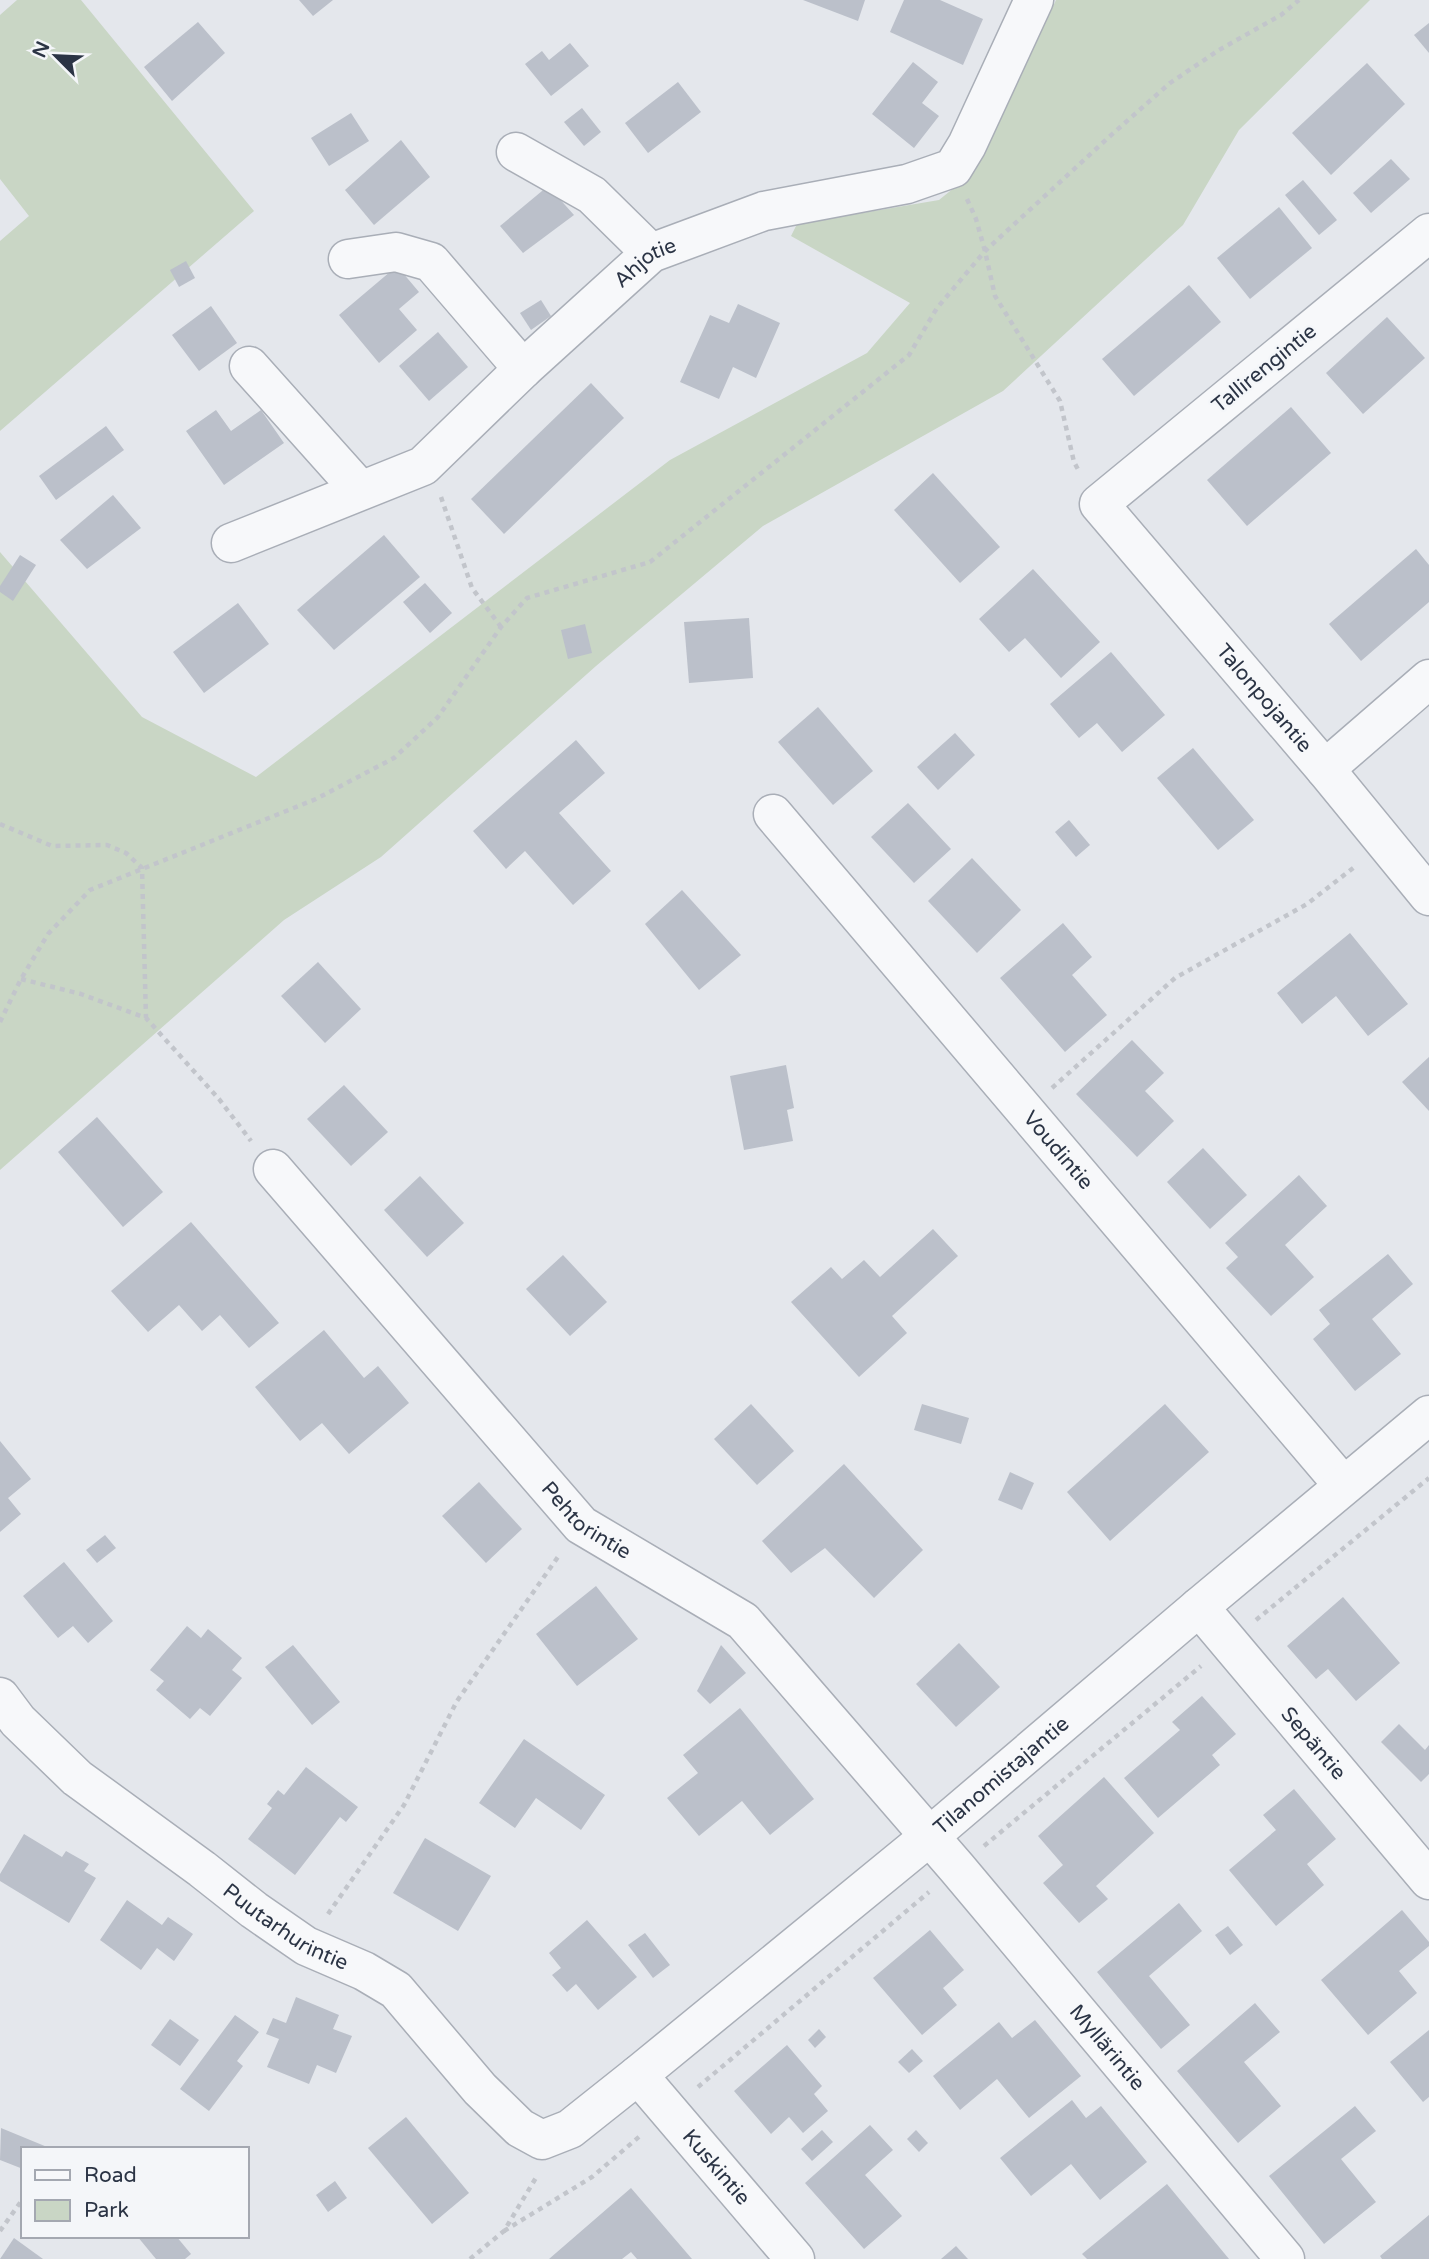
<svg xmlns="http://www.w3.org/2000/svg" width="1429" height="2259" viewBox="0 0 1429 2259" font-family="'Varela Round',sans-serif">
<rect width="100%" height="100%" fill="#e4e7ec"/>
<g fill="#c9d6c5">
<path d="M 17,0 L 81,0 L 254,211 L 0,431 L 0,241 L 29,216 L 0,179 L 0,15 Z"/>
<path d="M 1056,0 L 1370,0 L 1239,130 L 1183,225 L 1003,391 L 763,526 L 596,666 L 381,857 L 284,920 L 0,1170 L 0,552 L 142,717 L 256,777 L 670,460 L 867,353 L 910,303 L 791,236 L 797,224 L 939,200 L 975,171 Z"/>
</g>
<g fill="#bbc0ca">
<path d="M 299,0 L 333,0 L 313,16 Z"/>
<path d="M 803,0 L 865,0 L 858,21 Z"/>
<path d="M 904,0 L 940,0 L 983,19 L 963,65 L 890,32 Z"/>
<path d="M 198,22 L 225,53 L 172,101 L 144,67 Z"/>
<path d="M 1429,23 L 1429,53 L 1414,35 Z"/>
<path d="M 570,43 L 589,66 L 551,96 L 525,64 L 542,51 L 549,60 Z"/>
<path d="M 913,62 L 938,82 L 922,103 L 939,116 L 914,148 L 872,114 Z"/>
<path d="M 1367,63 L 1405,104 L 1331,175 L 1292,133 Z"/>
<path d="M 678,82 L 701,112 L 648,153 L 625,123 Z"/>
<path d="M 582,108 L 601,132 L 584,146 L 564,122 Z"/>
<path d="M 351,113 L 369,141 L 329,166 L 311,138 Z"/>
<path d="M 401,140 L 430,177 L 374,225 L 345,190 Z"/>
<path d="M 1391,159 L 1410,179 L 1371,213 L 1353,193 Z"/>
<path d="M 1303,180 L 1337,220 L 1319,235 L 1285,195 Z"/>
<path d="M 548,186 L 574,215 L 523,253 L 500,226 Z"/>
<path d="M 1279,207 L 1312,248 L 1250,299 L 1217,258 Z"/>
<path d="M 186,261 L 195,278 L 179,287 L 170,270 Z"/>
<path d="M 397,266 L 419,292 L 399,309 L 417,330 L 379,363 L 339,315 Z"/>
<path d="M 1189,285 L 1221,322 L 1134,396 L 1102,359 Z"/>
<path d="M 541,300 L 551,316 L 531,330 L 520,313 Z"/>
<path d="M 738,304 L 780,323 L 756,378 L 733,367 L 719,399 L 680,382 L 710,315 L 729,323 Z"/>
<path d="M 211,306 L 237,343 L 199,371 L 172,335 Z"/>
<path d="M 1387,317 L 1425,358 L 1363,414 L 1326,373 Z"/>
<path d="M 438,332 L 468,367 L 429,401 L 399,366 Z"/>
<path d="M 591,383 L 624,418 L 504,534 L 471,499 Z"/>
<path d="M 1291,407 L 1331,453 L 1247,526 L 1207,480 Z"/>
<path d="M 216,410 L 231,431 L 261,410 L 284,443 L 224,485 L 186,431 Z"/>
<path d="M 106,426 L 124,450 L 56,500 L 39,476 Z"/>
<path d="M 933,473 L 1000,547 L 960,583 L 894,510 Z"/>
<path d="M 113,495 L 141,528 L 87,569 L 60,540 Z"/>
<path d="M 384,535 L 420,577 L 334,650 L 297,610 Z"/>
<path d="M 1416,549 L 1429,565 L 1429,602 L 1361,661 L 1329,624 Z"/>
<path d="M 20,555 L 36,565 L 13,601 L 0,592 L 0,586 Z"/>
<path d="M 1033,569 L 1100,642 L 1061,678 L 1025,638 L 1009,652 L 979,619 Z"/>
<path d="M 425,583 L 452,613 L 430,633 L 403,602 Z"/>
<path d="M 238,603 L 269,644 L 204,693 L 173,652 Z"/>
<path d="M 749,618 L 753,678 L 689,683 L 684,622 Z"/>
<path d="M 585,624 L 592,653 L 568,659 L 561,630 Z"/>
<path d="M 1111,652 L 1165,715 L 1122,752 L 1097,723 L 1079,738 L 1050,704 Z"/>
<path d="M 818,707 L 873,771 L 833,805 L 778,742 Z"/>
<path d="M 955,733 L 975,755 L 938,790 L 917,767 Z"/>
<path d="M 576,740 L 605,773 L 559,813 L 611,871 L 573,905 L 525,851 L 506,869 L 473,831 Z"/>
<path d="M 1193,748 L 1254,820 L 1218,850 L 1157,778 Z"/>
<path d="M 908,803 L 951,849 L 914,883 L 871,837 Z"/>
<path d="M 1069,820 L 1090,845 L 1076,857 L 1055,832 Z"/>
<path d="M 972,858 L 1021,910 L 977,953 L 928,901 Z"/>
<path d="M 682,890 L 741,955 L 699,990 L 645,924 Z"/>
<path d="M 1063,923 L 1092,957 L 1072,975 L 1107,1015 L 1065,1052 L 1000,978 Z"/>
<path d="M 1350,933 L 1408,1004 L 1368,1036 L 1336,996 L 1302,1024 L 1277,993 Z"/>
<path d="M 318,962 L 361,1009 L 325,1043 L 281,996 Z"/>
<path d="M 1132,1040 L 1164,1073 L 1145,1091 L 1174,1121 L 1137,1157 L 1076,1094 Z"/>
<path d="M 1429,1057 L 1429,1111 L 1402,1082 Z"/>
<path d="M 786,1065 L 794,1108 L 787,1110 L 793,1141 L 744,1150 L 730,1076 Z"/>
<path d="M 344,1085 L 388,1132 L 351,1166 L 307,1119 Z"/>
<path d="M 97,1117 L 163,1192 L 123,1227 L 58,1152 Z"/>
<path d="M 1203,1148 L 1247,1195 L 1210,1229 L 1167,1182 Z"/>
<path d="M 1299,1175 L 1327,1206 L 1285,1245 L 1314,1277 L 1271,1316 L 1226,1268 L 1238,1257 L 1225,1243 Z"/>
<path d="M 420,1176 L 464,1223 L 427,1257 L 384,1210 Z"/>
<path d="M 191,1222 L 279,1323 L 249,1348 L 220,1315 L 202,1331 L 179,1305 L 148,1332 L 111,1291 Z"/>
<path d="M 933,1229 L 958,1256 L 892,1316 L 907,1333 L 859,1377 L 791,1302 L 831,1267 L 842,1279 L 864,1260 L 880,1277 Z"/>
<path d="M 1388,1254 L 1413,1284 L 1372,1319 L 1401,1354 L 1355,1391 L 1313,1339 L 1330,1324 L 1319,1310 Z"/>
<path d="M 563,1255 L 607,1302 L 570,1336 L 526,1289 Z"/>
<path d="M 324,1330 L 364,1378 L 378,1366 L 409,1403 L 349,1454 L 322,1423 L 300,1441 L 255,1387 Z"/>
<path d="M 751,1404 L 794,1451 L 757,1485 L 714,1439 Z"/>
<path d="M 922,1404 L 969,1418 L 961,1444 L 914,1430 Z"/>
<path d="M 1165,1404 L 1209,1452 L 1110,1541 L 1067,1492 Z"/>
<path d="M 0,1441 L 31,1479 L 8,1498 L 21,1514 L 0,1532 Z"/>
<path d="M 844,1464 L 923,1550 L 874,1598 L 825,1548 L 791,1573 L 762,1541 Z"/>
<path d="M 1010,1472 L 1034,1483 L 1022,1510 L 998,1500 Z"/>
<path d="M 479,1482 L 522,1529 L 486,1563 L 442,1516 Z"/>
<path d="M 105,1535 L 116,1548 L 97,1563 L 86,1550 Z"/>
<path d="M 64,1562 L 113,1621 L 88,1643 L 73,1626 L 58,1638 L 23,1596 Z"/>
<path d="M 596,1586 L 638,1639 L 577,1686 L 536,1634 Z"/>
<path d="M 1343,1597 L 1400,1663 L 1356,1701 L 1328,1669 L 1316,1679 L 1287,1646 Z"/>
<path d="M 187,1626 L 201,1638 L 208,1629 L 242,1658 L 232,1670 L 242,1678 L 210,1716 L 200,1708 L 190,1719 L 156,1690 L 164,1681 L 150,1670 Z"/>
<path d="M 959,1643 L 1000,1687 L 956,1727 L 916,1684 Z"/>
<path d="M 293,1645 L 340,1702 L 312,1725 L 265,1667 Z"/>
<path d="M 721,1645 L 746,1673 L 710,1704 L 697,1691 Z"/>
<path d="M 1202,1696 L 1236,1734 L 1212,1755 L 1220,1765 L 1158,1818 L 1124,1778 L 1180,1730 L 1172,1722 Z"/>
<path d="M 740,1708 L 814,1799 L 770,1835 L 742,1801 L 699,1836 L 667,1798 L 698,1773 L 683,1755 Z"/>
<path d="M 1399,1724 L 1425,1750 L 1429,1745 L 1429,1774 L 1421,1782 L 1381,1742 Z"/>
<path d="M 524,1739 L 605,1795 L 581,1830 L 536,1798 L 515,1828 L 479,1803 Z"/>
<path d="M 306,1767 L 358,1807 L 346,1822 L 340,1817 L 295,1875 L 248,1839 L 272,1808 L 267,1804 L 278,1790 L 284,1795 Z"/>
<path d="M 1104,1777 L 1154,1833 L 1096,1886 L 1108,1899 L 1079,1923 L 1043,1883 L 1063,1865 L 1038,1836 Z"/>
<path d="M 1294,1789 L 1336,1839 L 1307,1864 L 1324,1885 L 1276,1926 L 1229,1870 L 1276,1830 L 1263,1815 Z"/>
<path d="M 24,1834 L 62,1857 L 66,1851 L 89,1864 L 84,1871 L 96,1878 L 69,1923 L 0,1881 L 0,1874 Z"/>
<path d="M 425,1838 L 491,1876 L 458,1931 L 393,1893 Z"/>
<path d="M 127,1900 L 162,1925 L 168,1917 L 193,1934 L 174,1961 L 157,1948 L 141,1970 L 100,1940 Z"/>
<path d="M 1179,1903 L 1202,1931 L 1149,1976 L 1190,2025 L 1161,2049 L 1097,1972 Z"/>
<path d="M 1402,1910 L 1429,1942 L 1429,1946 L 1399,1971 L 1417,1993 L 1368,2035 L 1321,1980 Z"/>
<path d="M 587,1920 L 637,1977 L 598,2010 L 576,1984 L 567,1992 L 552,1975 L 561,1968 L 549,1953 Z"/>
<path d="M 1228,1926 L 1243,1945 L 1230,1955 L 1215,1935 Z"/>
<path d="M 930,1930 L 964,1970 L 943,1988 L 957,2005 L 922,2035 L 873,1978 Z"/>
<path d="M 645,1933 L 670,1965 L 653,1978 L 628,1945 Z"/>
<path d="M 296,1997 L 339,2015 L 333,2029 L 352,2036 L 336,2073 L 317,2065 L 309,2084 L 267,2067 L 279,2039 L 266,2034 L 273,2018 L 286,2023 Z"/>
<path d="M 1255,2003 L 1280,2032 L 1244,2062 L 1281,2106 L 1238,2143 L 1177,2071 Z"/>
<path d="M 235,2015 L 259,2032 L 237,2061 L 243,2066 L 209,2111 L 180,2089 Z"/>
<path d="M 170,2019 L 199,2040 L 180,2066 L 151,2045 Z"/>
<path d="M 1035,2020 L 1081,2076 L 1029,2118 L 997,2079 L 960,2110 L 933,2076 L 999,2022 L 1012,2038 Z"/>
<path d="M 819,2029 L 826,2037 L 815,2048 L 808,2040 Z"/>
<path d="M 1429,2030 L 1429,2097 L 1423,2102 L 1390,2062 Z"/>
<path d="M 787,2045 L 822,2086 L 814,2094 L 828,2111 L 803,2133 L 789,2117 L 771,2134 L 734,2091 Z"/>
<path d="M 912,2049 L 923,2061 L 909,2073 L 898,2062 Z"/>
<path d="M 1072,2100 L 1086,2118 L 1101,2106 L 1147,2162 L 1100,2200 L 1071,2164 L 1031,2196 L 1000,2158 Z"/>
<path d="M 1355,2106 L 1376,2131 L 1341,2159 L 1376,2202 L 1324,2244 L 1269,2176 Z"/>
<path d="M 406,2117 L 469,2193 L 432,2224 L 368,2148 Z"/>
<path d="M 870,2125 L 893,2150 L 865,2175 L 902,2216 L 864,2249 L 805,2183 Z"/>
<path d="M 1,2128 L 52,2149 L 23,2149 L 23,2169 L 0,2160 Z"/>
<path d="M 822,2130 L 833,2142 L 812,2161 L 801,2149 Z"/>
<path d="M 916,2130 L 928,2143 L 919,2152 L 907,2139 Z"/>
<path d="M 335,2181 L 347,2198 L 328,2212 L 316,2195 Z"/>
<path d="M 1167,2184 L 1229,2259 L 1087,2259 L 1082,2254 Z"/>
<path d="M 631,2188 L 692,2259 L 637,2259 L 631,2252 L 622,2259 L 549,2259 Z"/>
<path d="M 1429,2215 L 1429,2259 L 1382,2259 L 1380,2256 Z"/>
<path d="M 137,2236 L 176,2236 L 191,2254 L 185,2259 L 156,2259 Z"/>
<path d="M 14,2238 L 43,2259 L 0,2259 Z"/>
<path d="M 956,2246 L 968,2259 L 941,2259 Z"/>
</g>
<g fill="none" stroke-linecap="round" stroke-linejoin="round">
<g stroke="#a9aeb7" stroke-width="41">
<g id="minor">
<path d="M 516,152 L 592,195 L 651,253"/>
<path id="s1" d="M 1429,233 L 1099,504 L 1325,769 L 1429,896"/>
<path d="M 348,259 L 396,252 L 431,262 L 523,369"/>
<path d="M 249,366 L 360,490"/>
<path id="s2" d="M 231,543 L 423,466 L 523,369 L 651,253 L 764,211 L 907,184 L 953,168 L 967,145 L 1034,0"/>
<path d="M 1325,769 L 1429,679"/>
<path id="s3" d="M 773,814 L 1343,1485"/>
<path id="s4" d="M 273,1169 L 581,1525 L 743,1621 L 957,1868 L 1285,2259"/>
<path id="s5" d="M 1199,1607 L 1429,1880"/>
<path id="s6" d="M 0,1697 L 18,1721 L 77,1778 L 202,1869 L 254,1910 L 306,1946 L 364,1971 L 396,1990 L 480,2089 L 520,2128 L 542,2140 L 570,2129 L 638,2075 L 930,1836 L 1199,1607 L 1429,1415"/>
<path id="s7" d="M 638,2075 L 795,2259"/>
</g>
</g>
<g stroke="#c2c5cb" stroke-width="4.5" stroke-dasharray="5 5" stroke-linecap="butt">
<path d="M 967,199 L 976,219 L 985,251 L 995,296 L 1060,401 L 1074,462 L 1080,473"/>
<path d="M 441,497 L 472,588 L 501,627"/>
<path d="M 0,824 L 52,846 L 107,845 L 126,853 L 142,868 L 146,1018"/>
<path d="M 21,979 L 81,994 L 146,1018 L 219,1099 L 251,1141"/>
<path d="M 0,1022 L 21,979 L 48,934 L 90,890 L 316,799 L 394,758 L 438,717 L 501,627 L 527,598 L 650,562 L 909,355 L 937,308 L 985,251 L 1109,137 L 1170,83 L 1219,50 L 1281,15 L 1299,0"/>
<path d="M 1052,1088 L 1175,978 L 1307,904 L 1357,865"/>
<path d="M 1256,1620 L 1429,1478"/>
<path d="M 984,1846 L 1201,1666"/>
<path d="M 328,1914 L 404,1805 L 457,1701 L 560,1554"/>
<path d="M 698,2087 L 929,1892"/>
<path d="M 0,2231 L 22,2200"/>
<path d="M 504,2231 L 592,2177 L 640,2136"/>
<path d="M 470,2259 L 504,2231 L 537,2176"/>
</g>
<use href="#minor" stroke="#f7f8fa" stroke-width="38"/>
</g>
<g text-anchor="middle" stroke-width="5" stroke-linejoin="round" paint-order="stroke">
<g font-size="21" fill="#2b3445" stroke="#f4f6f9">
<text dy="7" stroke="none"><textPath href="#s2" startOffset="509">Ahjotie</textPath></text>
<text transform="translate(1264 368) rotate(-39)" y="7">Tallirengintie</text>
<text dy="7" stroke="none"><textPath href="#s1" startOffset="682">Talonpojantie</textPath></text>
<text dy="7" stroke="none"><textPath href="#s3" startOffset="441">Voudintie</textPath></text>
<text dy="7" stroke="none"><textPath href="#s4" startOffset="472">Pehtorintie</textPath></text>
<text dy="7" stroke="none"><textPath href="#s5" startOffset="178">Sepäntie</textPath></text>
<text dy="7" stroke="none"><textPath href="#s6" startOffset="1295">Tilanomistajantie</textPath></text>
<text dy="7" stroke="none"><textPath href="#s6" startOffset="369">Puutarhurintie</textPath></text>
<text dy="7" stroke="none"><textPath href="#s4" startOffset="1220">Myllärintie</textPath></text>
<text dy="7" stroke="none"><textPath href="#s7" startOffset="121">Kuskintie</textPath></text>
</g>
</g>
<rect x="21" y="2147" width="228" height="91" fill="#f4f6f9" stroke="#a4a8b1" stroke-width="2"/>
<rect x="35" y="2170" width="35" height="10" fill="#f7f8fa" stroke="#a4a8b1" stroke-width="2"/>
<text x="84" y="2182" font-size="21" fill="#2b3445">Road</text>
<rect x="35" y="2200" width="35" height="21" fill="#c9d6c5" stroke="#a4a8b1" stroke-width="2"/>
<text x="84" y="2217" font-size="21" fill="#2b3445">Park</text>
<g transform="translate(56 56) rotate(294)" stroke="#f4f6f9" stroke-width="5" paint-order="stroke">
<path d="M0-5L12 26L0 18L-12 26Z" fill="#2b3445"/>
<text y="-10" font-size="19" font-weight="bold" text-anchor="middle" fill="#2b3445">N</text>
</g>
</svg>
